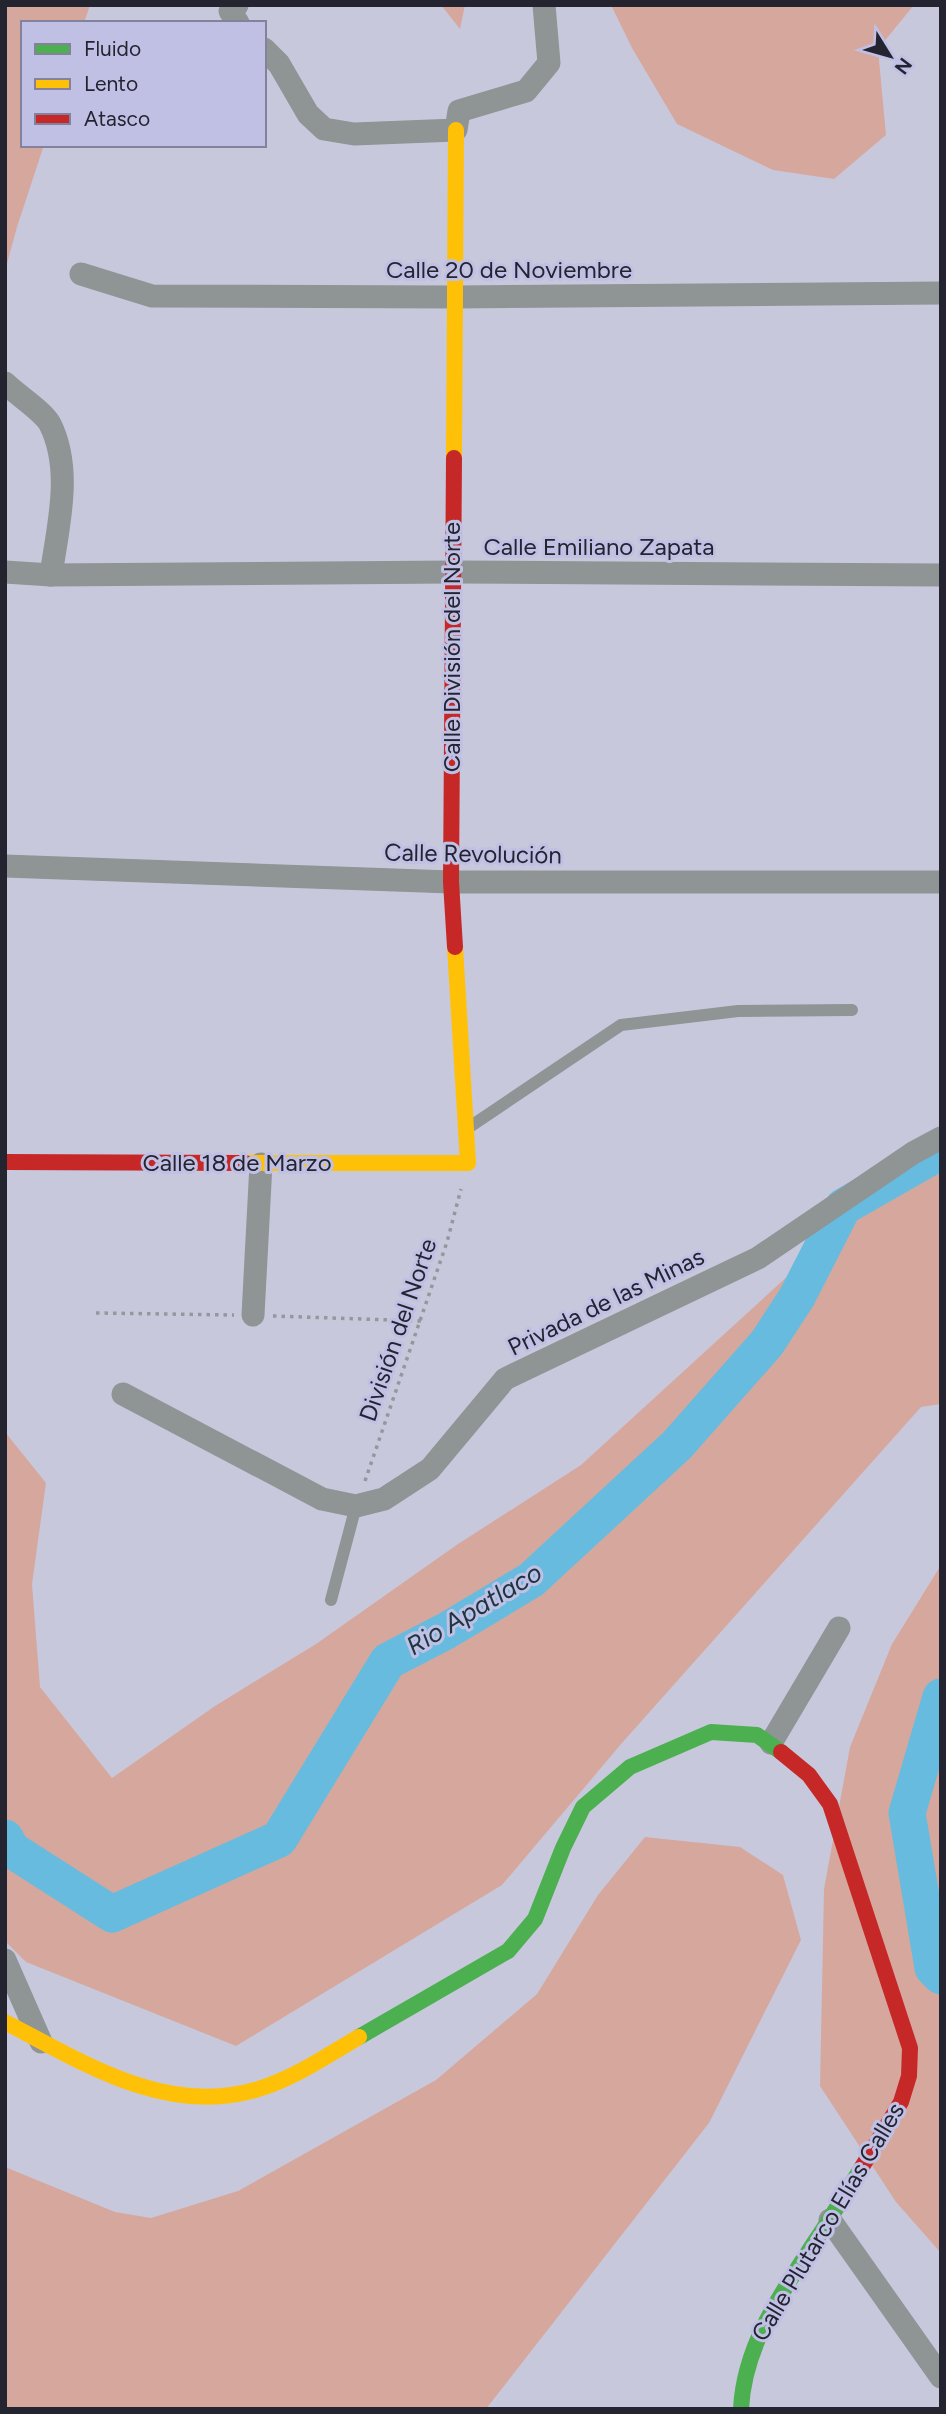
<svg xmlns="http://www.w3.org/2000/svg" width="946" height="2414" viewBox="0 0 946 2414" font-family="Figtree,sans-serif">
<rect width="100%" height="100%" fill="#c8c8dd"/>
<g fill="#d6a89d">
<path d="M 5,5 L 90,5 L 84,23 L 23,23 L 23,145 L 44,145 L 17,227 L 5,271 Z"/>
<path d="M 441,5 L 465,5 L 460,29 Z"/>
<path d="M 611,5 L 914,5 L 878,49 L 886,135 L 834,179 L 773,170 L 677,124 L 632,48 Z"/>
<path d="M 941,1168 L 941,1404 L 921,1407 L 622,1743 L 502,1885 L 236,2046 L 26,1962 L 5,1941 L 5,1432 L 46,1483 L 32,1584 L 40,1687 L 112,1778 L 215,1706 L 316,1644 L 458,1544 L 581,1465 L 791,1273 L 869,1207 Z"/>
<path d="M 941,1565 L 941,2253 L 896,2202 L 820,2086 L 824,1889 L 850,1747 L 892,1644 Z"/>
<path d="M 645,1837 L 740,1847 L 783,1875 L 801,1940 L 709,2123 L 486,2409 L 5,2409 L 5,2167 L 115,2212 L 151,2218 L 238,2191 L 436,2080 L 537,1994 L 598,1895 Z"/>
</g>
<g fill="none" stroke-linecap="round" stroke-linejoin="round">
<g stroke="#67bbde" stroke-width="37">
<path d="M 941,1697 L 907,1813 L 933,1968 L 941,1976"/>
<path d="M 5,1838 L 12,1850 L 112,1914 L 279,1839 L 388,1661 L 446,1631 L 531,1580 L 677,1445 L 767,1343 L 797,1297 L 843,1207 L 941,1151"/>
</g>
<g stroke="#94989c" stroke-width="3.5" stroke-dasharray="3.5 5" stroke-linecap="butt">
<path d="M 96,1313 L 234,1315"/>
<path d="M 273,1316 L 421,1321"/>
<path d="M 365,1481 L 447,1242 L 461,1189"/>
</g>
<g stroke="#8f9495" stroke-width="12">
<path d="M 468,1128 L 621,1025 L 738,1011 L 852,1010"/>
<path d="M 331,1600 L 356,1506"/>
</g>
<g stroke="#8f9495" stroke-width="23">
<path d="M 237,5 L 230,11 L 238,23"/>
<path d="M 264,49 L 279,64 L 308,114 L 324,129 L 354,134 L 456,130 L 459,111 L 526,91 L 549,63 L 544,5"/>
<path d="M 81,274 L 152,296 L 454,297 L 941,293"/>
<path d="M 5,383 C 17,395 43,411 50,424 C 73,470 58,526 51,575"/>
<path d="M 5,572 L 51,575 L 452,572 L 941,575"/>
<path d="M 5,866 L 451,882 L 941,882"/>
<path d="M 253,1315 L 261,1164"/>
<path d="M 123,1394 L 322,1499 L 356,1506 L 384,1499 L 430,1469 L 505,1379 L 758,1258 L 913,1153 L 941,1138"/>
<path d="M 771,1743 L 839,1628"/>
<path d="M 5,1960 L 41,2042"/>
<path d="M 830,2220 L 941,2377"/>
</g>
<g stroke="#4caf50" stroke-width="16">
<path d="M 359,2037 L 508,1951 L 535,1919 L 563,1848 L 583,1807 L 630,1767 L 711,1732 L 757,1735 L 781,1752"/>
<path d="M 741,2409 C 744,2345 782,2292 816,2240 C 832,2216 847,2191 862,2167"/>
</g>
<g stroke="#ffc107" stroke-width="16">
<path d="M 454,458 L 456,130"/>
<path d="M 245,1163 L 468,1163 L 455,947"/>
<path d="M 5,2022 C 82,2062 165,2116 255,2090 C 292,2080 326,2056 359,2037"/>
</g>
<g stroke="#c62828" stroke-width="16">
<path d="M 454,458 L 451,882 L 455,947"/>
<path d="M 5,1162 L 245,1163"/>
<path d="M 781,1752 L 809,1775 L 830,1804 L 910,2048 L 909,2076 L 901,2102 L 862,2167"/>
</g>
</g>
<g text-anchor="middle" stroke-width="6" stroke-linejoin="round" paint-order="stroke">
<g font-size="24" fill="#242431" stroke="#c0c0e5">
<text x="509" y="278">Calle 20 de Noviembre</text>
<text x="599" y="555">Calle Emiliano Zapata</text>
<text transform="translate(452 647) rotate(-90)" y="8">Calle División del Norte</text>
<text transform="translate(473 854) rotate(1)" y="8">Calle Revolución</text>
<text x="237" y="1171">Calle 18 de Marzo</text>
<text transform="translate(606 1302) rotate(-26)" y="8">Privada de las Minas</text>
<text transform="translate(398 1330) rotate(-71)" y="8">División del Norte</text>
<text transform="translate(828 2222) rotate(-59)" y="8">Calle Plutarco Elías Calles</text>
</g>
<g font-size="26" font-style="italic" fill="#1c353f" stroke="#c0c0e5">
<text transform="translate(474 1609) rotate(-31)" y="9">Rio Apatlaco</text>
</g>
</g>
<rect width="946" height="2414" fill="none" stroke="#242431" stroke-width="14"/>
<rect x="21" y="21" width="245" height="126" fill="#c0c0e5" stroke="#82829d" stroke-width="2"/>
<rect x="35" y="44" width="35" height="10" fill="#4caf50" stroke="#82829d" stroke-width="2"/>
<text x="84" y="56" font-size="21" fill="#242431">Fluido</text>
<rect x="35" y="79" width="35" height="10" fill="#ffc107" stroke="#82829d" stroke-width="2"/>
<text x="84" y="91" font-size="21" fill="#242431">Lento</text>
<rect x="35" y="114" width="35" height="10" fill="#c62828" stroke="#82829d" stroke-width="2"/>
<text x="84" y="126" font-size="21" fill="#242431">Atasco</text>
<g transform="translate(890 56) rotate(127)" stroke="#c0c0e5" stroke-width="5" paint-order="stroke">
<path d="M0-5L12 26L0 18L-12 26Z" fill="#242431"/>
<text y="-10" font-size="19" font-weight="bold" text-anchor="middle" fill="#242431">N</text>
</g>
</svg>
